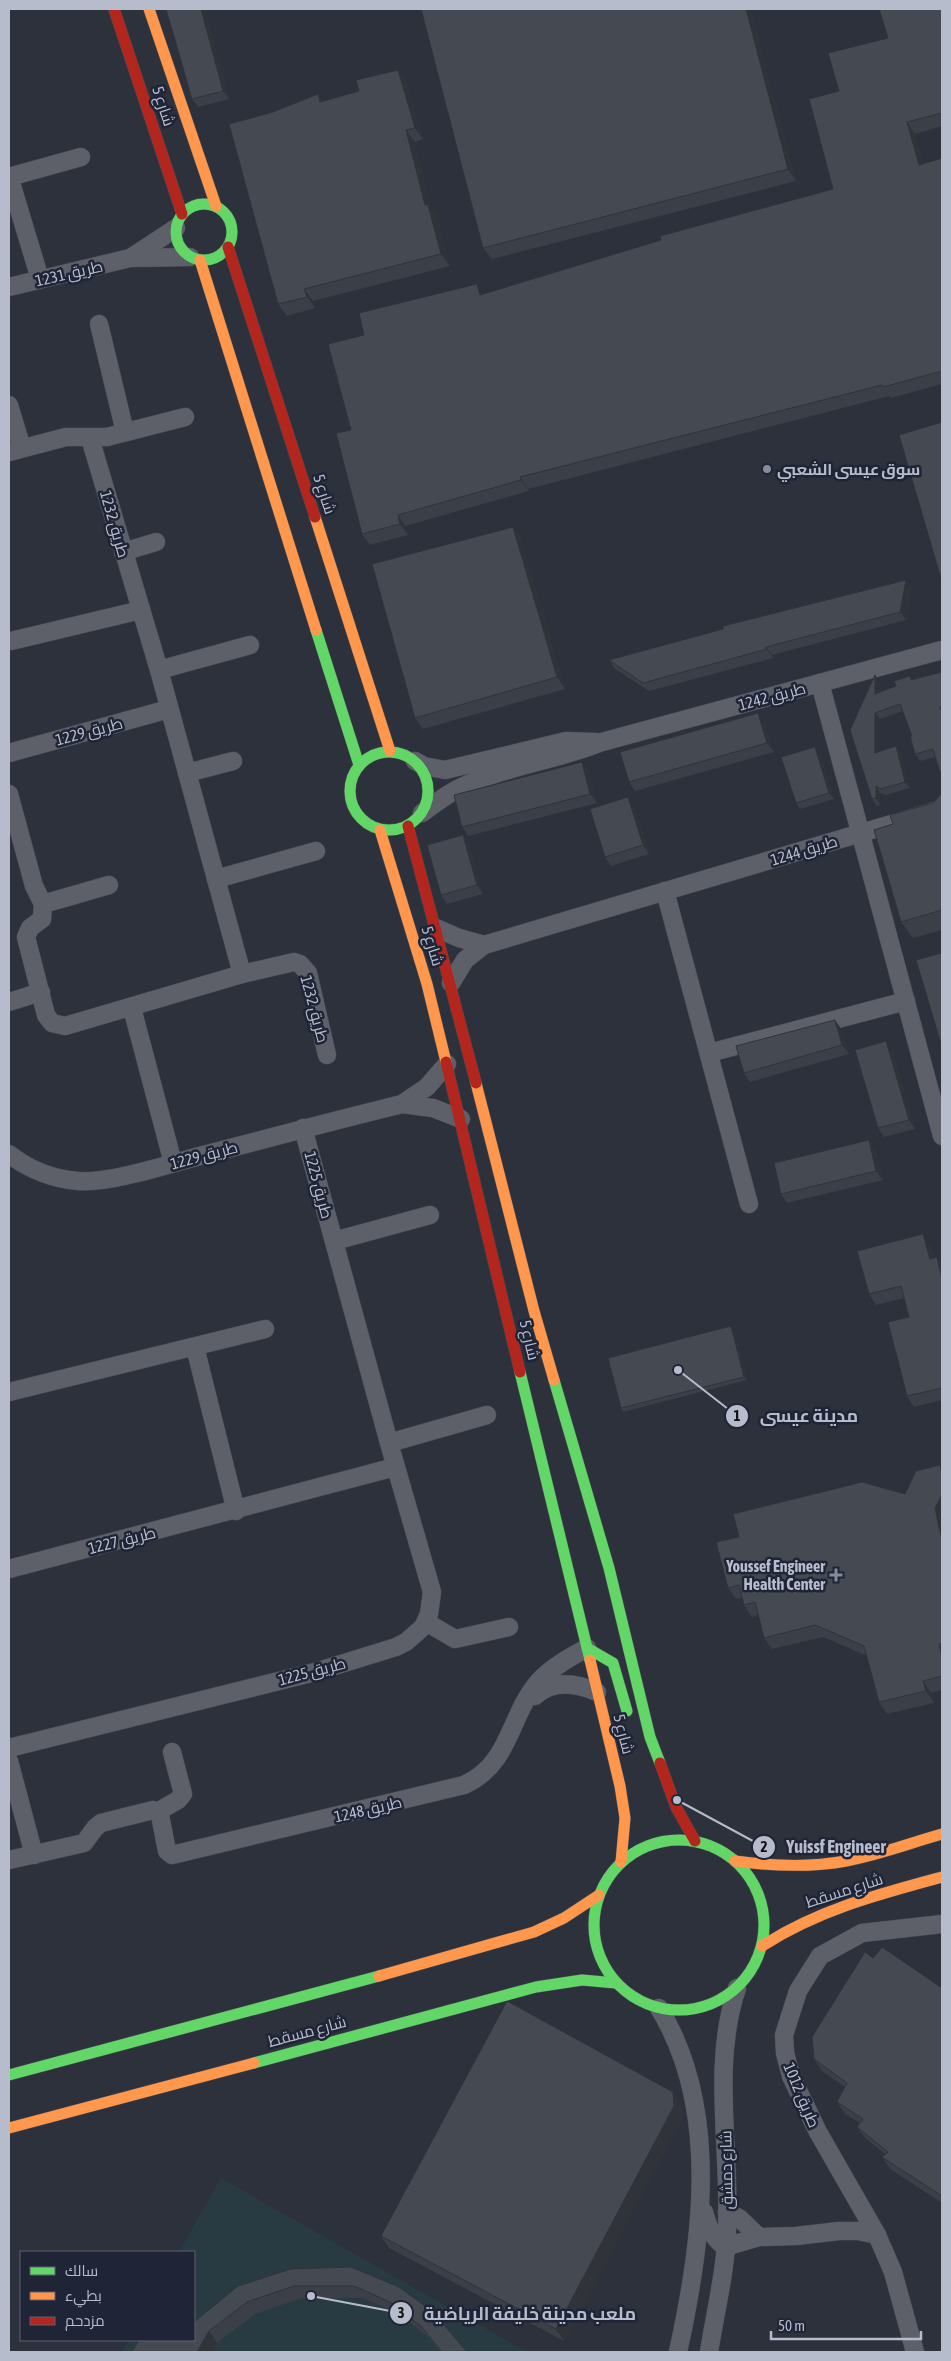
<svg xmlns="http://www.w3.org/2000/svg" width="951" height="2361" viewBox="0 0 951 2361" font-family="'Asap Condensed',Cairo,sans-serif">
<rect width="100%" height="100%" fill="#2c313c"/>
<path fill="#293b42" d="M 221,2178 L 527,2352 L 122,2352 L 129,2340 L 194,2340 L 194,2252 L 179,2252 Z"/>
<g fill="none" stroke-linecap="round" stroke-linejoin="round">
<g stroke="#484c54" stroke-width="19">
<g id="street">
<path d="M 9,176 L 40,279"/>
<path d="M 9,177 L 81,157"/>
<path d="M 132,257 L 176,228"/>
<path d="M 9,287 L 130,258 L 190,257"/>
<path d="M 99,324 L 125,432"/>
<path d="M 9,405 L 22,448"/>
<path d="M 90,438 L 159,670 L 242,974"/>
<path d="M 9,452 L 66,437 L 107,437 L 185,417"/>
<path d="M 123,552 L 156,542"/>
<path d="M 11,641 L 141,610"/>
<path d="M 159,670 L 250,645"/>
<path d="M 820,683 L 942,1136"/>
<path d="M 9,753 L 169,709"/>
<path d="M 415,761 L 424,766 L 445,770 L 566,741 L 596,742"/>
<path d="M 187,773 L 233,761"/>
<path d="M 9,794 L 34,886 L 43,904 L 42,919 L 30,928 L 26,937 L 46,1015 L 52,1023 L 65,1026 L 242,974 L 294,962 L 300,964 L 308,973 L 327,1055"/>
<path d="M 422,813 C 437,802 451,791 468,784 C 511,765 558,760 602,742 L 942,650"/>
<path d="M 216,879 L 316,851"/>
<path d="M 665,891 L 749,1204"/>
<path d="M 43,904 L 109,885"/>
<path d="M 436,928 L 459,938 L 484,945"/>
<path d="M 451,983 L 465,960 L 484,945 L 942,809"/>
<path d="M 9,1002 L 41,992"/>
<path d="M 132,1008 L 173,1163"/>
<path d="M 709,1053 L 906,1001"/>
<path d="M 402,1104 L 433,1108 L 461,1119"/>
<path d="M 9,1154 C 28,1169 53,1179 78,1181 C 107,1184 167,1165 196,1157 C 265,1139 333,1121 402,1104 L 427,1087 L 447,1064"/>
<path d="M 334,1241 L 430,1215"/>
<path d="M 195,1347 L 236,1511"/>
<path d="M 9,1392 L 265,1329"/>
<path d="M 389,1443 L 487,1415"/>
<path d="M 9,1569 L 395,1467"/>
<path d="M 426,1622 L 455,1639 L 509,1627"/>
<path d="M 535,1696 C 553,1679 576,1683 597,1692"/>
<path d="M 9,1748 L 315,1672 L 396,1647 L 406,1642 L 423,1627 L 429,1614 L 432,1592 L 389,1443 L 303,1128"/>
<path d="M 9,1761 L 34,1855"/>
<path d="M 157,1812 L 178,1800 L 183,1794 L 172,1752"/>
<path d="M 9,1860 L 84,1843 L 95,1828 L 101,1823 L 153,1810 L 160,1815 L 167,1851 L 172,1855 L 464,1785 C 511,1764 509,1715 539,1681 C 552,1667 570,1657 587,1648"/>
<path d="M 659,2008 C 721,2109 702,2243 678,2352"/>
<path d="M 704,2212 C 708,2227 712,2237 725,2247 L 759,2237 L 796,2236 L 839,2231 L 858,2231 L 877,2235"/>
<path d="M 727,2212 L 739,2218 L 759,2237"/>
<path d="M 709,2352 C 715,2314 726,2269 727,2231 C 731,2151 711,2065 737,1988"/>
<path d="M 915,2352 L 893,2272 L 877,2235 L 818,2132 L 791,2076 L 785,2053 L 784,2035 L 798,1991 L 820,1956 L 862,1933 L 942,1924"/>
</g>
</g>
<g stroke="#484c54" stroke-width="12">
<g id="fast">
<circle cx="204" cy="232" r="28"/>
<path d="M 316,630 L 359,765"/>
<circle cx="389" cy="791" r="39"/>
<path d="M 520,1372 L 590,1660"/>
<path d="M 554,1380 L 609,1568 L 650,1737 L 660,1763"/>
<path d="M 587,1648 L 613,1663 L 627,1711"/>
<circle cx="679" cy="1925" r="85"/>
<path d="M 254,2063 L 536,1987 L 582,1980 L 616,1983"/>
<path d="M 9,2075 L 379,1976"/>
</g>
</g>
<g stroke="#484c54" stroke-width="12">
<g id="slow">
<path d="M 149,9 L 216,206"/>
<path d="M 200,260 L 316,630"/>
<path d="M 315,517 L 390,751"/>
<path d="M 380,830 L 427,984 L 446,1062"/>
<path d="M 476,1083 L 534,1311 L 554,1380"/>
<path d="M 590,1660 L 620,1786 L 625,1818 L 621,1862"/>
<path d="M 735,1861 C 772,1866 809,1868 846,1861 C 878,1855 910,1843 942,1834"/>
<path d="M 762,1946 C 818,1910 879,1894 942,1877"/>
<path d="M 379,1976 L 534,1932 L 564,1918 L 599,1895"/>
<path d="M 9,2128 L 254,2063"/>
</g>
</g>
<g stroke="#484c54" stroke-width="12">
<g id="jam">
<path d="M 114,9 L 182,214"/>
<path d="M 228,247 L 315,517"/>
<path d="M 408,826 L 476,1083"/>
<path d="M 446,1062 L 520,1372"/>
<path d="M 660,1763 L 676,1807 L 695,1841"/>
</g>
</g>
<use href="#street" stroke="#5d6069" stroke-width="18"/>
<use href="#fast" stroke="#63d668" stroke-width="11"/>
<use href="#slow" stroke="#ff974d" stroke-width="11"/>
<use href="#jam" stroke="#b3261e" stroke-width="11"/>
</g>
<g fill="#3b3f47">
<path d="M 205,9 L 229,99 L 198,107 L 192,99 Z"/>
<path d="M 421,9 L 751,9 L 796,181 L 492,259 L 483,248 Z"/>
<path d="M 942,9 L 942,126 L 915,134 L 923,164 L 942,158 L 942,384 L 891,398 L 889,396 L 528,489 L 529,491 L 405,526 L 408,535 L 370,545 L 362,534 L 351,430 L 364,335 L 484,294 L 833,189 L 839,91 L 888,38 Z"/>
<path d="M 398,70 L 406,81 L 423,139 L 415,142 L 431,209 L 437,216 L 450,266 L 313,301 L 315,308 L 287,316 L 278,304 L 273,112 L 318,94 L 323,101 L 359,91 Z"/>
<path d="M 513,527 L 521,539 L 565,689 L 423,729 L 415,718 Z"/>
<path d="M 912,588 L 906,620 L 772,655 L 773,658 L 649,691 L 615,669 L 609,660 Z"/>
<path d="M 942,672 L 942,776 L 940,772 L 935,757 L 920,761 L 915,754 L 912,736 L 903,711 L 880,719 L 880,751 L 896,746 L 900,753 L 910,788 L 886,795 L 880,793 L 880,805 L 877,806 L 872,799 L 850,730 L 879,681 L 879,692 L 896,686 L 910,676 L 912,680 Z"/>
<path d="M 765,722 L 774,752 L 635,791 L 629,782 Z"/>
<path d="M 819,753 L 834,799 L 800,809 L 796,803 Z"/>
<path d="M 582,762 L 588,771 L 597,803 L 468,836 L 462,827 Z"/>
<path d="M 942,794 L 942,930 L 913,938 L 901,922 L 893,824 L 933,803 Z"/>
<path d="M 634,806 L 649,854 L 611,866 L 605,857 Z"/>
<path d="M 463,835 L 469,844 L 483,894 L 447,904 L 441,895 Z"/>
<path d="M 835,1020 L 841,1029 L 849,1054 L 750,1082 L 744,1073 Z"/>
<path d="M 892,1050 L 915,1129 L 884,1137 L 878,1128 Z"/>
<path d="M 875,1149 L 883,1180 L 787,1203 L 781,1194 Z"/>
<path d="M 931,1245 L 934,1257 L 937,1257 L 942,1265 L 942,1400 L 914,1407 L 907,1396 L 909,1317 L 904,1298 L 876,1305 L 869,1294 Z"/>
<path d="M 733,1329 L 747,1380 L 623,1412 L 621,1408 Z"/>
<path d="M 942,1468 L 942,1690 L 931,1693 L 934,1703 L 887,1714 L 879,1702 L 867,1656 L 823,1637 L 772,1649 L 764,1638 L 758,1615 L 752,1617 L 744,1605 L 742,1598 L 736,1599 L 728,1588 L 905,1494 Z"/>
<path d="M 873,1958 L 942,1988 L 942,2203 L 890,2169 L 882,2157 L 885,2154 L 865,2138 L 857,2127 L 860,2123 L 845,2114 L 837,2102 L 845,2087 L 822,2071 L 814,2059 Z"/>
<path d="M 681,2104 L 682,2118 L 564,2341 L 389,2248 L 381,2236 Z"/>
<path d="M 351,2267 L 467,2352 L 441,2352 L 429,2338 L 398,2313 L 362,2298 L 302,2298 L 255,2314 L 217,2343 L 212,2352 L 132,2352 L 194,2340 L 238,2286 Z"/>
</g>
<g fill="#303339">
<path d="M 201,9 L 205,9 L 229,99 L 223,91 Z"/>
<path d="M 746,9 L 751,9 L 796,181 L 788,169 Z"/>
<path d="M 398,70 L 406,81 L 423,139 L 415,128 Z"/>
<path d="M 318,94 L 326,106 L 320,102 Z"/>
<path d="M 907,122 L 915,134 L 926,176 L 919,165 Z"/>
<path d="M 406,130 L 415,142 L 431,209 L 437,216 L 450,266 L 441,254 L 425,205 Z"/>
<path d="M 477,284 L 485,295 L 480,295 Z"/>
<path d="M 304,289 L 313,301 L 315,308 L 307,297 Z"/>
<path d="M 520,477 L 528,489 L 529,491 L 521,480 Z"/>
<path d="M 398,515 L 405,526 L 408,535 L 400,524 Z"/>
<path d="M 513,527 L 521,539 L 565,689 L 557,677 Z"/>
<path d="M 906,580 L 912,588 L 906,620 L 900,612 Z"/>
<path d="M 766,647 L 772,655 L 773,658 L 767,649 Z"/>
<path d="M 875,675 L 879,681 L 879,701 L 875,694 Z"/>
<path d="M 758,713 L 765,722 L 774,752 L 767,743 Z"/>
<path d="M 875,713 L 880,719 L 880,759 L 875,753 Z"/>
<path d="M 896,746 L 900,753 L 910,788 L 905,782 Z"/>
<path d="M 815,747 L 819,753 L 834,799 L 829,793 Z"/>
<path d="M 582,762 L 588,771 L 597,803 L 590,794 Z"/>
<path d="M 876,786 L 880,793 L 880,805 L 876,798 Z"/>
<path d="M 628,797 L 634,806 L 649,854 L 643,845 Z"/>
<path d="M 463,835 L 469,844 L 483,894 L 477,885 Z"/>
<path d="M 835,1020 L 841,1029 L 849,1054 L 842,1045 Z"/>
<path d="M 886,1041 L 892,1050 L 915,1129 L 909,1120 Z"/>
<path d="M 869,1140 L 875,1149 L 883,1180 L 876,1171 Z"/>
<path d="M 923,1234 L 931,1245 L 937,1269 L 930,1259 Z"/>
<path d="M 937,1257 L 942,1265 L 942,1279 Z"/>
<path d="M 731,1326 L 733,1329 L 747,1380 L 744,1377 Z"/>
<path d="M 942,1495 L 942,1538 L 941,1536 L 935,1508 Z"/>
<path d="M 939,1644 L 942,1649 L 942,1657 Z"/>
<path d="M 923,1681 L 931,1693 L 934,1703 L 926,1691 Z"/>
<path d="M 673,2092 L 681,2104 L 682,2118 L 564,2341 L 556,2329 Z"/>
<path d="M 209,2331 L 217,2343 L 212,2352 L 197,2352 Z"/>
</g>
<g fill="#454952" stroke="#303339">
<path d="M 166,9 L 201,9 L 223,91 L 192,99 Z"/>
<path d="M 421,9 L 746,9 L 788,169 L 483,248 Z"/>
<path d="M 879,9 L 942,9 L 942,113 L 907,122 L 919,165 L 942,158 L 942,371 L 883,387 L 882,385 L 520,477 L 521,480 L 398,515 L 400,524 L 362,534 L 336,433 L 351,430 L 328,344 L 364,335 L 359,313 L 477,284 L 480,295 L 661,240 L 660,236 L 833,189 L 809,99 L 839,91 L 828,53 L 888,38 Z"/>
<path d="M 398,70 L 415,128 L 406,130 L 425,205 L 428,205 L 441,254 L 304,289 L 307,297 L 278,304 L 229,124 L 273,112 L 318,94 L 320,102 L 359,91 L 356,80 Z"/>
<path d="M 942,422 L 942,582 L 899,435 Z"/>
<path d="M 513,527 L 557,677 L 415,718 L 372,564 Z"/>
<path d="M 906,580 L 900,612 L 766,647 L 767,649 L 643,683 L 609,660 L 723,629 L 723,626 Z"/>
<path d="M 942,672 L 942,706 L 940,707 L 942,712 L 942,772 L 940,772 L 933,749 L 915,754 L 910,736 L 912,736 L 900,704 L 875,713 L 875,753 L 896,746 L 905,782 L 881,789 L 876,786 L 876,798 L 872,799 L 850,730 L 875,675 L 875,694 L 896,686 L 894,681 L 910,676 L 911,680 Z"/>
<path d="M 758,713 L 767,743 L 629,782 L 620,752 Z"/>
<path d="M 815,747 L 829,793 L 796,803 L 781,757 Z"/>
<path d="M 582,762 L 590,794 L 462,827 L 454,795 Z"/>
<path d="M 941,794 L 942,794 L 942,910 L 901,922 L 874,830 L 893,824 L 890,815 L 933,803 Z"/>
<path d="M 628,797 L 643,845 L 605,857 L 590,809 Z"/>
<path d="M 463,835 L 477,885 L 441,895 L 427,845 Z"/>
<path d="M 942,953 L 942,1047 L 916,960 Z"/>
<path d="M 835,1020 L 842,1045 L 744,1073 L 736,1046 Z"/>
<path d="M 886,1041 L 909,1120 L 878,1128 L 855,1050 Z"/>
<path d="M 869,1140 L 876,1171 L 781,1194 L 774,1163 Z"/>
<path d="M 923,1234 L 930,1259 L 937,1257 L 942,1279 L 942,1388 L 907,1396 L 888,1322 L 909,1317 L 901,1286 L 869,1294 L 857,1251 Z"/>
<path d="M 731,1326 L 744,1377 L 621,1408 L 608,1358 Z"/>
<path d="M 940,1465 L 942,1474 L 942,1495 L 935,1508 L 941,1536 L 942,1535 L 942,1643 L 939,1644 L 942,1657 L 942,1676 L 923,1681 L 926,1691 L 879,1702 L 864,1646 L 815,1625 L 764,1638 L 755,1602 L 744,1605 L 739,1585 L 728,1588 L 716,1542 L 739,1537 L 733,1514 L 862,1482 L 905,1494 L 916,1471 Z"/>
<path d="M 882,1947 L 942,1988 L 942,2196 L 882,2157 L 888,2152 L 857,2127 L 863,2119 L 837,2102 L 847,2083 L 814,2059 L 812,2037 L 865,1952 L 873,1958 Z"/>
<path d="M 507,2001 L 673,2092 L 674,2106 L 556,2329 L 381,2236 Z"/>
<path d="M 351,2267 L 399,2287 L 432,2311 L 467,2352 L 442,2352 L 421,2326 L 390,2302 L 354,2286 L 294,2286 L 247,2302 L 209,2331 L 197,2352 L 132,2352 L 139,2340 L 194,2340 L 194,2322 L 238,2286 L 291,2269 Z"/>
</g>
<g fill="#868b9a" stroke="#1f2537" stroke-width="2">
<circle cx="767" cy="469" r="5"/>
<path d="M833.5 1567.5h5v5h5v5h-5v5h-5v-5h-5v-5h5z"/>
</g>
<g text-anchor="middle" stroke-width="5" stroke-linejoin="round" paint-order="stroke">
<g font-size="16" fill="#b7bccc" stroke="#1f2537">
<text transform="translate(164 106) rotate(72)" y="6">شارع 5</text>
<text transform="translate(69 273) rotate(-13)" y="6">طريق 1231</text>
<text transform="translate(325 494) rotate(72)" y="6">شارع 5</text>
<text transform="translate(115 524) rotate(74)" y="6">طريق 1232</text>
<text transform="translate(772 696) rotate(-15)" y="6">طريق 1242</text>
<text transform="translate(89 731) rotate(-15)" y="6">طريق 1229</text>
<text transform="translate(804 850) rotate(-17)" y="6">طريق 1244</text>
<text transform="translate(433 946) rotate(73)" y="6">شارع 5</text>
<text transform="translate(315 1009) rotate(75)" y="6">طريق 1232</text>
<text transform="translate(204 1155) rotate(-15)" y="6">طريق 1229</text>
<text transform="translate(319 1185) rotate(75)" y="6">طريق 1225</text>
<text transform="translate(530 1340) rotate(77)" y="6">شارع 5</text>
<text transform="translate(122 1540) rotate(-14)" y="6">طريق 1227</text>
<text transform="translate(312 1671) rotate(-15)" y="6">طريق 1225</text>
<text transform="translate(624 1734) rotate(76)" y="6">شارع 5</text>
<text transform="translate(368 1809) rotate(-13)" y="6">طريق 1248</text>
<text transform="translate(844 1890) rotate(-18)" y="6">شارع مسقط</text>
<text transform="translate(307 2031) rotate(-15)" y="6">شارع مسقط</text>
<text transform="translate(802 2095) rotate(67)" y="6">طريق 1012</text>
<text transform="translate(726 2170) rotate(-91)" y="6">شارع دمشق</text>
</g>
<g font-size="16" font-weight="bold" fill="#b7bccc" stroke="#1f2537" text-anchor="start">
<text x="777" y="475">سوق عيسى الشعبي</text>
<text x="825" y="1572" text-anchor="end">Youssef Engineer<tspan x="825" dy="18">Health Center</tspan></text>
</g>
</g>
<path fill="none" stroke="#b7bccc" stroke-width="2" d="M678 1370L737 1416M677 1800L764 1847M311 2296L401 2313"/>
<g fill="#b7bccc" stroke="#1f2537" stroke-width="2">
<circle cx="678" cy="1370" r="5"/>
<circle cx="677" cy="1800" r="5"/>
<circle cx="311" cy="2296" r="5"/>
<circle cx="737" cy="1416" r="12"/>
<circle cx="764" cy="1847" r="12"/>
<circle cx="401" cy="2313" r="12"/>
</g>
<g font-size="15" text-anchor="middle" font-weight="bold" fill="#111">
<text x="737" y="1421">1</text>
<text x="764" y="1852">2</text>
<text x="401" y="2318">3</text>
</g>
<g font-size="18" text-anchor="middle" font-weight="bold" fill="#b7bccc" stroke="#1f2537" stroke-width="5" stroke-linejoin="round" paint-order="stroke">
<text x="809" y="1422">مدينة عيسى</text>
<text x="836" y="1853">Yuissf Engineer</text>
<text x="530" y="2320">ملعب مدينة خليفة الرياضية</text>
</g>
<rect width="951" height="2361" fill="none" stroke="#b7bccc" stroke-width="20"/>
<rect x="20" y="2251" width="175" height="90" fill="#1f2537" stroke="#5c6173"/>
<rect x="30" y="2267" width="25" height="8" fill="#63d668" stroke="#5c6173"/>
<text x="65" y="2276" font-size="15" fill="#b7bccc">سالك</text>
<rect x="30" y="2292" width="25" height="8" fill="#ff974d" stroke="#5c6173"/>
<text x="65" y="2301" font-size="15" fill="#b7bccc">بطيء</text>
<rect x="30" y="2317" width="25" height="8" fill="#b3261e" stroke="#5c6173"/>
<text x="65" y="2326" font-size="15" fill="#b7bccc">مزدحم</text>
<path d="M771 2331v8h150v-8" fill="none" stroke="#b7bccc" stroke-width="2.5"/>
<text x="778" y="2331" font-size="15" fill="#b7bccc" stroke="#1f2537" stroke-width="4" paint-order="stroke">50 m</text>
</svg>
